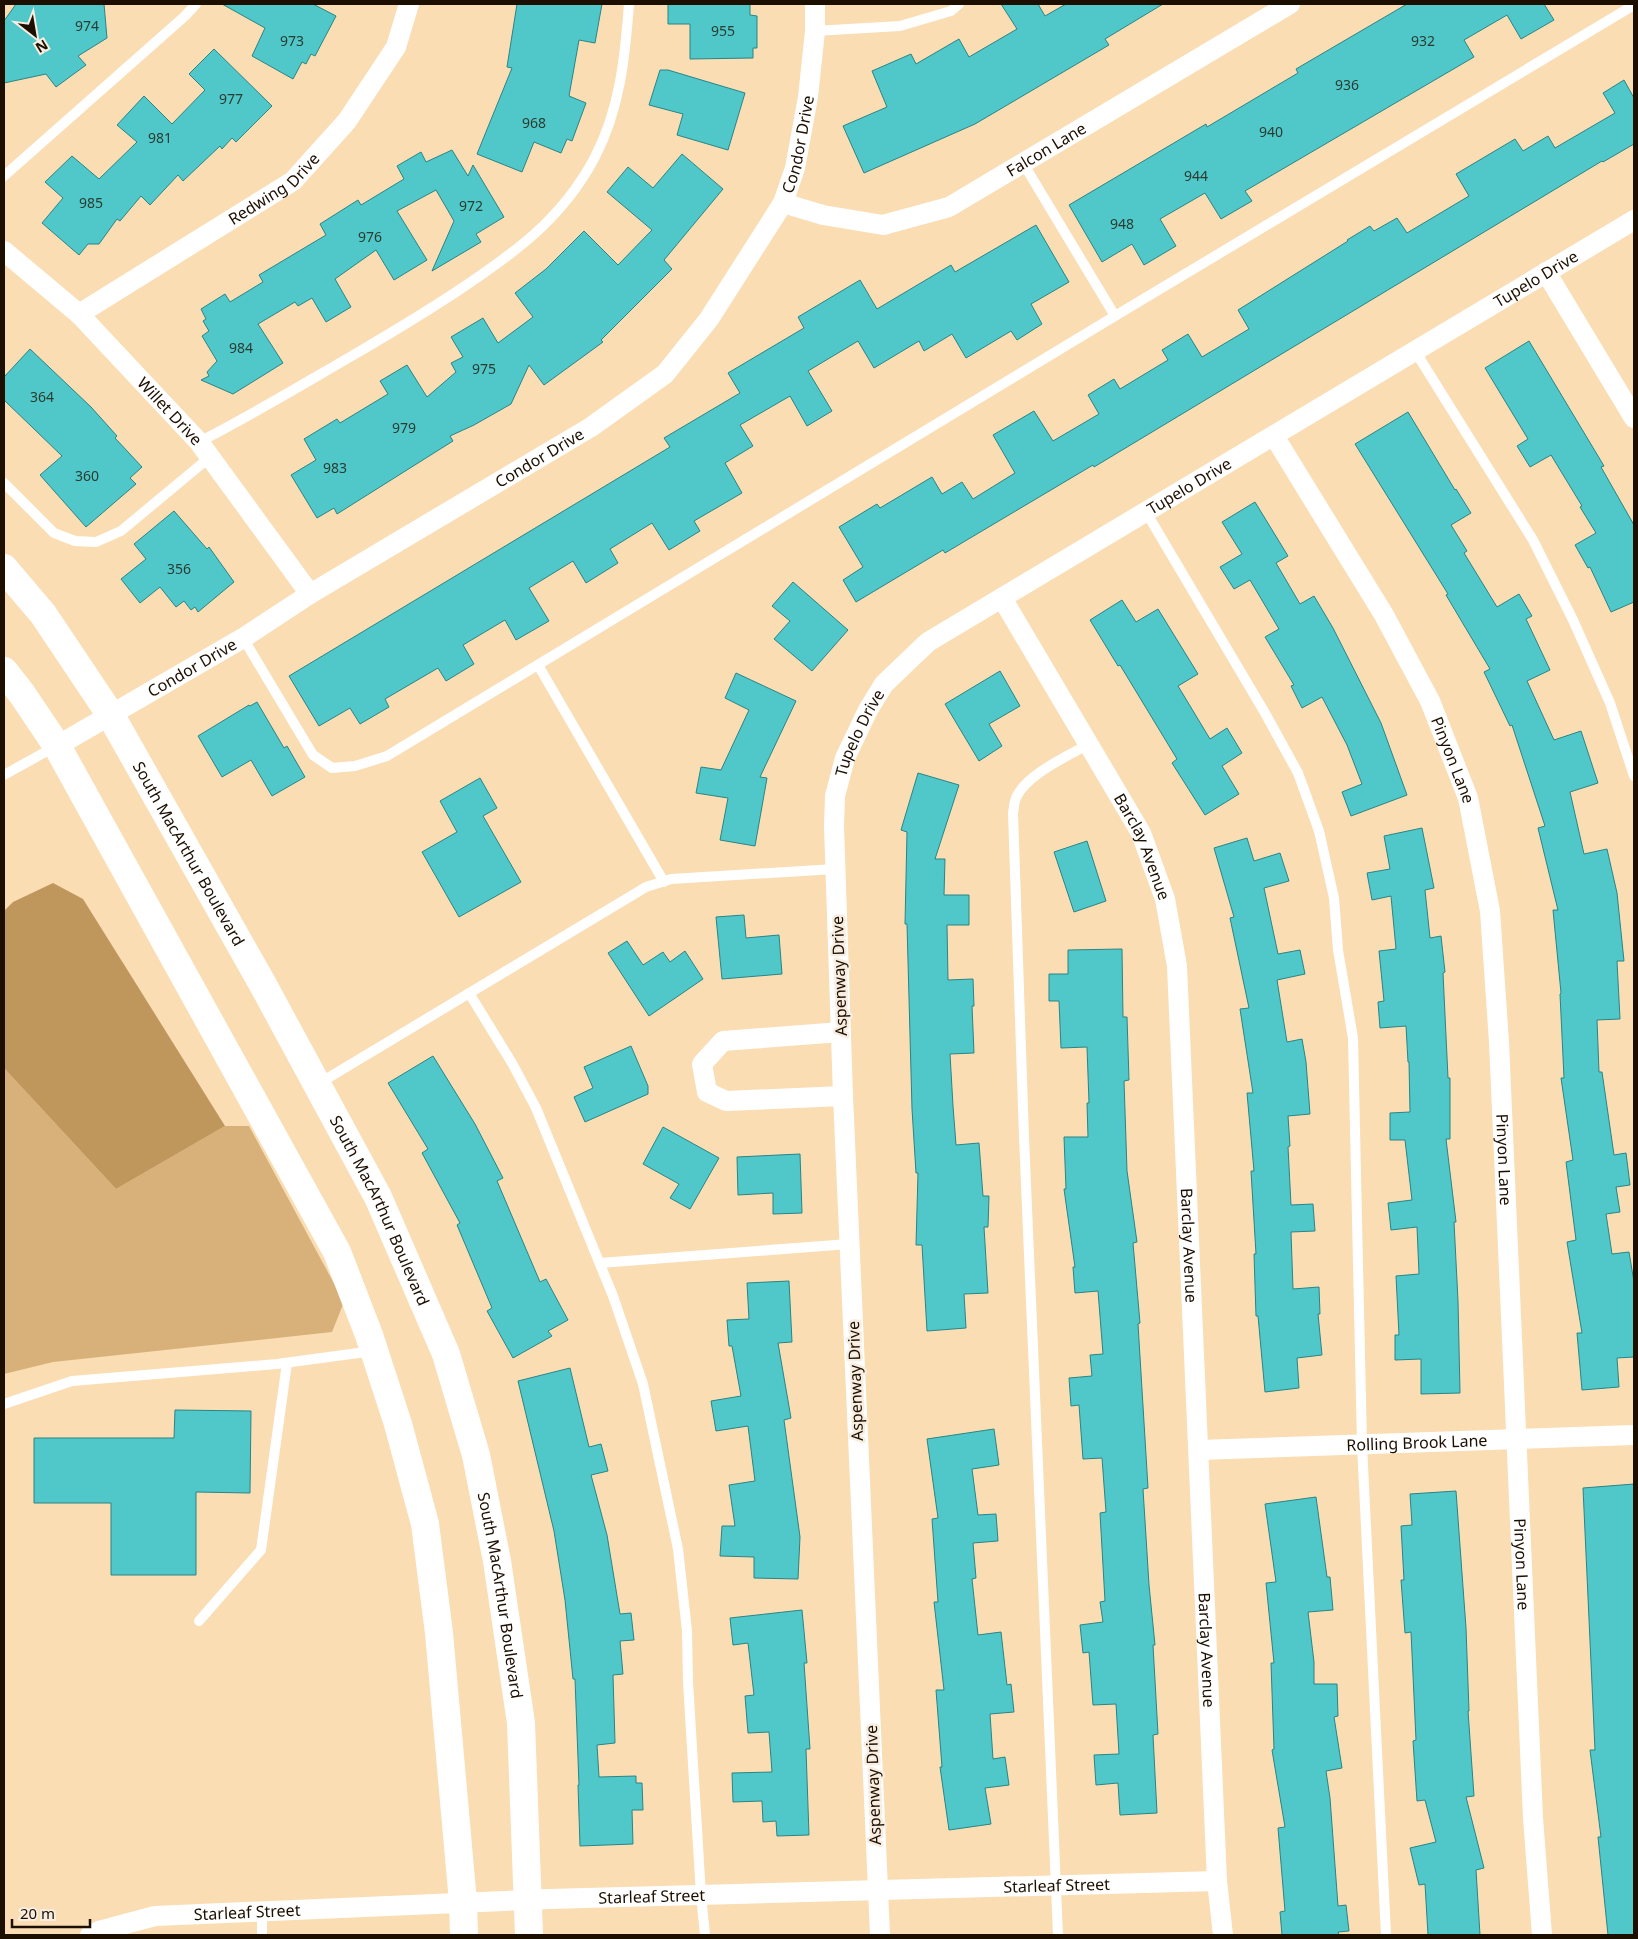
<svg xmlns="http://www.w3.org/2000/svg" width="1638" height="1939" viewBox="0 0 1638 1939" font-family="'Noto Sans',sans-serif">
<rect width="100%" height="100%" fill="#faddb3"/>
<path fill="#d8b17a" d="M 4,1068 L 116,1189 L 225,1126 L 249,1126 L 344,1302 L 332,1332 L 53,1362 L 4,1374 Z"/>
<path fill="#bf975d" d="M 53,883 L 83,899 L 225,1126 L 116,1189 L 4,1068 L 4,911 L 13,902 Z"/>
<g fill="#50c7c8" stroke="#298586">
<path d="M 16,4 L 104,4 L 107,38 L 78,56 L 86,65 L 56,87 L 46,74 L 4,83 L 4,21 Z"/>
<path d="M 222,4 L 313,4 L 336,16 L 315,56 L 311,54 L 306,64 L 302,62 L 293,79 L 252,56 L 265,28 Z"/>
<path d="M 517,4 L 602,4 L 595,43 L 579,40 L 569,96 L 586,103 L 572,141 L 567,139 L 561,153 L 534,142 L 522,172 L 477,154 L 512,68 L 507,67 Z"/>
<path d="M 668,4 L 750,4 L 750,15 L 757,16 L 757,48 L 753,48 L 753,58 L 690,59 L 690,24 L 668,24 Z"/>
<path d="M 1001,4 L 1038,4 L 1045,16 L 1066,4 L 1163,4 L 1105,39 L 1109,45 L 975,124 L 864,173 L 843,126 L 887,107 L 872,71 L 911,54 L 916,64 L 959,39 L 969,57 L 1017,29 Z"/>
<path d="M 1407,4 L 1544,4 L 1554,20 L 1521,39 L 1507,15 L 1464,40 L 1474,57 L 1245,191 L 1252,201 L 1221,219 L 1205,193 L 1160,219 L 1176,246 L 1144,265 L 1132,244 L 1102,262 L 1069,205 L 1206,124 L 1207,127 L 1298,73 L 1296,69 Z"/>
<path d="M 214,49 L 272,106 L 236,142 L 232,138 L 222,149 L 220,146 L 183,181 L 178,175 L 150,205 L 141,196 L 120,221 L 117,219 L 99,244 L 88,244 L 79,255 L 42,223 L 63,198 L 45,182 L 72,156 L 99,179 L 137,142 L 117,125 L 144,96 L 172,124 L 205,90 L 189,74 Z"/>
<path d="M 660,70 L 668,70 L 745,93 L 728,150 L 677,135 L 683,114 L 649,105 Z"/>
<path d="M 1624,80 L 1634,98 L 1634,145 L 1634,144 L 1603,162 L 1602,161 L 1094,467 L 1093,465 L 945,553 L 943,550 L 856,602 L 843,580 L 863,567 L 839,527 L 877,504 L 880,508 L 932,477 L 942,494 L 962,482 L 973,499 L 1015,473 L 993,435 L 1034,411 L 1053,441 L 1099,414 L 1088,395 L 1114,379 L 1120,389 L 1168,360 L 1162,350 L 1188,334 L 1202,357 L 1249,329 L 1238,310 L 1348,241 L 1347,240 L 1370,226 L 1374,231 L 1397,218 L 1407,233 L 1469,196 L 1456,174 L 1515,139 L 1523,151 L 1548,136 L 1555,148 L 1615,113 L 1603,93 Z"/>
<path d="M 452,150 L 468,176 L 473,165 L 504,217 L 476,234 L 481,242 L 432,271 L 454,221 L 436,190 L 397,211 L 427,260 L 394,280 L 376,250 L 335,279 L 351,307 L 326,322 L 312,298 L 298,306 L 295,302 L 258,324 L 283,363 L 233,394 L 201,380 L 209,376 L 207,372 L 217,361 L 202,336 L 209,331 L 203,321 L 206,319 L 201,309 L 225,294 L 230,302 L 263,282 L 259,275 L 326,235 L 320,224 L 358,200 L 361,205 L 404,179 L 397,166 L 421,152 L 426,162 Z"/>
<path d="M 682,154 L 723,189 L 664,260 L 672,269 L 601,340 L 603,342 L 544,385 L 529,365 L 511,404 L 474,425 L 450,436 L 453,441 L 337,514 L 334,508 L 317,518 L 291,475 L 316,460 L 304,439 L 337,419 L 340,423 L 388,394 L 380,381 L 407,365 L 427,397 L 456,372 L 451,363 L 463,357 L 451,337 L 483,318 L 498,343 L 533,317 L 515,293 L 546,269 L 584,231 L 618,265 L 652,230 L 607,192 L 628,167 L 653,188 Z"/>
<path d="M 1036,225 L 1069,282 L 1031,304 L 1042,324 L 1017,340 L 1011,331 L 966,358 L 952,334 L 924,351 L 919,341 L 874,368 L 858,341 L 808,371 L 832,411 L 807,426 L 790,396 L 740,425 L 753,446 L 725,463 L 742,493 L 694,521 L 700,531 L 669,550 L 652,523 L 610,549 L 618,563 L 586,583 L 573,561 L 529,588 L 549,621 L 516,640 L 505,620 L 463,645 L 474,664 L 446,681 L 438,668 L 385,699 L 389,707 L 360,724 L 350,708 L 319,726 L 289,676 L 670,447 L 664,438 L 740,393 L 728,373 L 804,328 L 798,317 L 860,280 L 877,309 L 951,265 L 955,272 Z"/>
<path d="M 1529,341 L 1604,466 L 1601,467 L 1634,525 L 1634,602 L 1611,612 L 1590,567 L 1588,568 L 1575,545 L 1596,533 L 1580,507 L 1582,506 L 1551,455 L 1530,467 L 1517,446 L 1528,439 L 1485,368 Z"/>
<path d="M 30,349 L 91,407 L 117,436 L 115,438 L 142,467 L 130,478 L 136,484 L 86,527 L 40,475 L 62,456 L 4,400 L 4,377 Z"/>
<path d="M 1408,412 L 1455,490 L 1456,489 L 1471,513 L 1451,525 L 1467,551 L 1464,553 L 1497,607 L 1519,594 L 1532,616 L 1526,619 L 1550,670 L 1527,681 L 1554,740 L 1581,731 L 1598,783 L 1570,792 L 1584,854 L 1607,849 L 1617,893 L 1624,961 L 1617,961 L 1620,1019 L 1597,1020 L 1599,1072 L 1602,1072 L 1614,1155 L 1626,1153 L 1630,1185 L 1616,1187 L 1620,1212 L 1606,1214 L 1612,1254 L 1629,1252 L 1634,1282 L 1634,1357 L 1617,1358 L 1619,1387 L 1582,1390 L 1577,1333 L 1582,1333 L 1567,1242 L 1576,1240 L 1566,1162 L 1573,1160 L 1561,1078 L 1564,1078 L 1560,994 L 1561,993 L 1553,910 L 1558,910 L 1538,828 L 1545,826 L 1512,725 L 1510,726 L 1484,672 L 1490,669 L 1446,595 L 1448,594 L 1355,444 Z"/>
<path d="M 1255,502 L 1288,556 L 1276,563 L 1300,604 L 1314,596 L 1333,628 L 1381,723 L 1407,795 L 1351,816 L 1342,792 L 1362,784 L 1347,745 L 1322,697 L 1302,708 L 1291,686 L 1294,685 L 1265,637 L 1279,629 L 1250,580 L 1234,589 L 1220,567 L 1242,554 L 1222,522 Z"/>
<path d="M 174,511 L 207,549 L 209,547 L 234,582 L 198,612 L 195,607 L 191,610 L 184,601 L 176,607 L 160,587 L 140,603 L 121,579 L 146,559 L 134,544 Z"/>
<path d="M 793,582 L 848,630 L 812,671 L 774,639 L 790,621 L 772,606 Z"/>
<path d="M 1122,600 L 1136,622 L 1158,609 L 1198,674 L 1178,686 L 1210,739 L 1227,728 L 1242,753 L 1222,766 L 1239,794 L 1205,815 L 1172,763 L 1177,759 L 1120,665 L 1118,666 L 1090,620 Z"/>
<path d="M 1000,671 L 1020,706 L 989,724 L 1002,746 L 979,761 L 945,704 Z"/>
<path d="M 736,673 L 796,701 L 760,777 L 767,778 L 755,846 L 720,840 L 728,798 L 696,793 L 701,767 L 721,770 L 749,710 L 725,698 Z"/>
<path d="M 257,702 L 284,748 L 287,746 L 305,777 L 272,796 L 251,760 L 222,777 L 198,736 L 249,705 L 250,706 Z"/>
<path d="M 918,773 L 959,785 L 935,859 L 945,859 L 944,895 L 969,895 L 969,925 L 947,925 L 948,980 L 973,979 L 974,1006 L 972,1006 L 974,1053 L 950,1054 L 953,1106 L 956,1145 L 979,1143 L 983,1196 L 989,1196 L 988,1227 L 984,1227 L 988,1293 L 964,1294 L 966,1328 L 927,1331 L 922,1245 L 916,1245 L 918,1173 L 916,1173 L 912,1109 L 907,924 L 905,924 L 907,832 L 901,830 Z"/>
<path d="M 480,778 L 497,808 L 483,816 L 521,882 L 459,917 L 422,852 L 457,832 L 440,801 Z"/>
<path d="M 1422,828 L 1434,888 L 1425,890 L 1430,938 L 1441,936 L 1445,972 L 1443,973 L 1448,1078 L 1450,1078 L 1450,1139 L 1446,1139 L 1456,1222 L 1454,1222 L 1458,1301 L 1460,1393 L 1421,1394 L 1421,1359 L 1395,1360 L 1395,1335 L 1399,1335 L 1396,1276 L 1419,1274 L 1417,1227 L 1391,1230 L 1388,1203 L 1412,1200 L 1405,1140 L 1390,1140 L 1390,1113 L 1410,1112 L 1409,1062 L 1408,1062 L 1406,1026 L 1380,1028 L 1378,1002 L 1384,1001 L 1379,951 L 1396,949 L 1391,896 L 1372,900 L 1367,873 L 1390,869 L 1384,836 Z"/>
<path d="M 1247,838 L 1254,861 L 1280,853 L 1289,881 L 1264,888 L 1278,954 L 1300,950 L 1305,974 L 1277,980 L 1287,1042 L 1302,1039 L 1306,1062 L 1310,1114 L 1288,1116 L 1290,1146 L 1288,1147 L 1291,1205 L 1313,1204 L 1315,1231 L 1291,1232 L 1293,1289 L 1319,1287 L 1320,1314 L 1318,1314 L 1322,1355 L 1297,1358 L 1299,1388 L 1265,1392 L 1258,1316 L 1256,1316 L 1254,1254 L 1256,1254 L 1251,1171 L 1254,1171 L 1247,1093 L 1253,1093 L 1240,1009 L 1249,1008 L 1230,918 L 1234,917 L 1214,848 Z"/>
<path d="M 1087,841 L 1106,901 L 1074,912 L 1054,852 Z"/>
<path d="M 744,915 L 746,938 L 779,935 L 782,974 L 722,979 L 716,917 Z"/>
<path d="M 627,941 L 643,965 L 663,952 L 670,962 L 685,951 L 703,979 L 649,1016 L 608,953 Z"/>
<path d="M 1122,949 L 1123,1017 L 1127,1017 L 1129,1080 L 1124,1081 L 1127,1171 L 1137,1242 L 1133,1243 L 1140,1323 L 1138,1324 L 1148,1488 L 1143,1489 L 1149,1585 L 1155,1645 L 1153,1645 L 1158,1734 L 1153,1735 L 1157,1813 L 1120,1815 L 1118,1783 L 1096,1785 L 1094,1755 L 1119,1754 L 1116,1704 L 1093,1705 L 1089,1652 L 1083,1653 L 1080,1625 L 1103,1622 L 1100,1602 L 1105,1601 L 1100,1513 L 1106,1512 L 1102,1458 L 1083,1459 L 1079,1405 L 1071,1406 L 1069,1378 L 1092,1376 L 1090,1355 L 1103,1354 L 1098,1291 L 1075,1293 L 1073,1267 L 1075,1267 L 1064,1189 L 1066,1189 L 1064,1137 L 1088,1137 L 1087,1103 L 1089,1103 L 1087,1047 L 1061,1048 L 1059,1001 L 1049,1001 L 1049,974 L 1068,974 L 1068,950 Z"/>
<path d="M 631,1046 L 648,1086 L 648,1094 L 585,1122 L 574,1097 L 593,1088 L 584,1067 Z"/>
<path d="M 433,1056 L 475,1124 L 503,1178 L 497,1181 L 540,1282 L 546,1279 L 568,1320 L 548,1331 L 552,1336 L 513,1358 L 487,1311 L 492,1308 L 457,1225 L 460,1223 L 422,1153 L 428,1149 L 388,1083 Z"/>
<path d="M 663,1127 L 719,1158 L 690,1209 L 670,1198 L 679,1184 L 643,1164 Z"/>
<path d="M 800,1154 L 802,1213 L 773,1214 L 773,1193 L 738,1195 L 737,1157 Z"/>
<path d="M 789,1281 L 792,1342 L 778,1343 L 791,1418 L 784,1420 L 800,1537 L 798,1579 L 754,1578 L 754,1557 L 720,1556 L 722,1526 L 735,1526 L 729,1485 L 755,1481 L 748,1426 L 716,1431 L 711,1401 L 741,1396 L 732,1346 L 729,1346 L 727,1320 L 749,1319 L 747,1283 Z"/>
<path d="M 570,1368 L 589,1447 L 601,1444 L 608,1471 L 591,1475 L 607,1535 L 620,1614 L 631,1613 L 634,1640 L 620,1641 L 623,1674 L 613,1675 L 615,1743 L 597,1745 L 599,1777 L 636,1776 L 636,1783 L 642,1783 L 643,1810 L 632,1810 L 633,1844 L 580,1846 L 578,1785 L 579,1785 L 575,1679 L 573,1679 L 565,1600 L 554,1531 L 518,1381 Z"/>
<path d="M 175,1410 L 251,1411 L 250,1493 L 196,1492 L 196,1575 L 111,1575 L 111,1503 L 34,1503 L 34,1438 L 174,1438 Z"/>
<path d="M 994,1429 L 999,1465 L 972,1469 L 978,1515 L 996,1514 L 998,1541 L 973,1543 L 976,1578 L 972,1579 L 978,1635 L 1001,1632 L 1007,1685 L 1011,1684 L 1014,1712 L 990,1714 L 993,1759 L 1005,1757 L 1009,1785 L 985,1788 L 991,1824 L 949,1830 L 940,1767 L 942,1767 L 936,1690 L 944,1690 L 934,1602 L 938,1602 L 932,1519 L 938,1518 L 927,1439 Z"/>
<path d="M 1634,1484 L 1634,1935 L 1608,1935 L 1598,1837 L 1601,1837 L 1590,1750 L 1595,1750 L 1583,1488 Z"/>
<path d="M 1456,1491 L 1466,1628 L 1469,1711 L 1468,1711 L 1474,1796 L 1466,1797 L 1484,1868 L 1476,1870 L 1480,1935 L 1428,1935 L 1425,1884 L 1419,1885 L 1410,1848 L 1436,1842 L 1425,1800 L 1417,1801 L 1413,1741 L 1416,1740 L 1411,1632 L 1405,1633 L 1401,1580 L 1404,1580 L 1401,1526 L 1412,1525 L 1410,1494 Z"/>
<path d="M 1316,1497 L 1327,1577 L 1330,1577 L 1333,1610 L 1308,1612 L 1314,1662 L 1314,1684 L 1337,1684 L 1338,1716 L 1334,1717 L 1342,1768 L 1326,1771 L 1330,1798 L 1338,1906 L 1346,1905 L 1349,1931 L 1338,1932 L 1339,1935 L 1282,1935 L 1280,1912 L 1285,1911 L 1278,1828 L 1285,1827 L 1272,1750 L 1274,1749 L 1271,1663 L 1274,1663 L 1266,1583 L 1276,1582 L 1265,1504 Z"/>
<path d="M 802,1610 L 807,1663 L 804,1663 L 810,1749 L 806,1749 L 809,1835 L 777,1836 L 776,1821 L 763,1822 L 762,1801 L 733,1802 L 732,1773 L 772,1772 L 769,1732 L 748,1733 L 745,1696 L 754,1695 L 748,1643 L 733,1645 L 730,1618 Z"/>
</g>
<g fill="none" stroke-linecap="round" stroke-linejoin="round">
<g stroke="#fff" stroke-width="10">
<path d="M 815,31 L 900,26 L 951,11 L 959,4"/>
<path d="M 1023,163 L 1115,316"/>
<path d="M 4,176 L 185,16 L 196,4"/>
<path d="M 1415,351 L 1533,540 L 1573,620 L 1610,703 L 1634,776"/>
<path d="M 199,442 C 250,416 300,386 350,357 C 386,336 421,315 456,292 C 513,254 562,220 595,157 C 620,109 625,57 629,4"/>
<path d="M 4,483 L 54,533 L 75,541 L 96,542 L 121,531 L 210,457"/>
<path d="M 1146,512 L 1265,713 L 1298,773 L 1319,831 L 1334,898 L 1338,950 L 1353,1038 L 1362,1445 L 1386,1935"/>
<path d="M 243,638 L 313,755 L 332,768 L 355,766 L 387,756 L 1115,316 L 1634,5"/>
<path d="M 538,665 L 664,882"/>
<path d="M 4,775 L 56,746"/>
<path d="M 469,993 L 512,1063 L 536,1108 L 613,1296 L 643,1384 L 678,1549 L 687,1631 L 688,1682 L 701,1895 L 705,1935"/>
<path d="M 318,1084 L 646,887 L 671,879 L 835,869"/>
<path d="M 600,1263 L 849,1244"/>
<path d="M 4,1404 L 72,1381 L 277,1364 L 373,1351"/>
<path d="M 199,1621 L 261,1550 L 287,1363"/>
<path d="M 262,1935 L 262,1913"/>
<path d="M 1058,1935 L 1024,1137 L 1013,813 C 1014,809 1014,802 1016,798 C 1025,775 1068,756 1089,744"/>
</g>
<g stroke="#fff" stroke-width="20">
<path id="s1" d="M 783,203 L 823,215 L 883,225 L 949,207 L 1290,4"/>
<path id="s2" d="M 4,251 L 79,314 L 199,442 L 310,594"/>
<path d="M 1546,272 L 1634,418"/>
<path id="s3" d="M 79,314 L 293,181 L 347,121 L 396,47 L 409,4"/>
<path id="s4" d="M 1274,436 L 1384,615 L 1430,701 L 1468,798 L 1490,911 L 1499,1042 L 1533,1818 L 1542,1935"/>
<path id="s5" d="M 1002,598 L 1141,833 L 1165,899 L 1177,966 L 1217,1881 L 1223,1935"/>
<path id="s6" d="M 57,746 L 243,638 L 310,594 L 591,427 L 665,374 L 709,319 L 783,203 L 795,168 L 808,97 L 815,31 L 815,4"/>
<path d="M 841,1032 L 723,1041 L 702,1064 L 707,1092 L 726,1101 L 843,1096"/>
<path id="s7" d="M 1199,1450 L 1634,1435"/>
<path id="s8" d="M 90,1935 L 99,1931 L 155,1916 L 548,1899 L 1217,1881"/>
<path id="s9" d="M 880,1935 L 843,1096 L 834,826 L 835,796 L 845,758 L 868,710 L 884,684 L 928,642 L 1634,220"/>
</g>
<g stroke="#fff" stroke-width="28">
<path id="s10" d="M 4,568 L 43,614 L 110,714 L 262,983 L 378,1197 L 446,1354 L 476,1455 L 497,1561 L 521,1723 L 529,1935"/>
<path d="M 4,671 L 22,694 L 57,746 L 337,1252 L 369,1335 L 398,1424 L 425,1524 L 439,1633 L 463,1902 L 464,1935"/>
</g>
</g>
<g text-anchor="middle" stroke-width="5" stroke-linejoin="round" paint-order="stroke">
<g font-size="14" fill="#2a3d32">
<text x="87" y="31">974</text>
<text x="723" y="36">955</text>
<text x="292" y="46">973</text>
<text x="1423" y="46">932</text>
<text x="1347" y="90">936</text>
<text x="231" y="104">977</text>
<text x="534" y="128">968</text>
<text x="1271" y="137">940</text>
<text x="160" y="143">981</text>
<text x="1196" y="181">944</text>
<text x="91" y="208">985</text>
<text x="471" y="211">972</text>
<text x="1122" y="229">948</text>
<text x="370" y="242">976</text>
<text x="241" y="353">984</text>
<text x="484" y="374">975</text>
<text x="42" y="402">364</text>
<text x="404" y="433">979</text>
<text x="335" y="473">983</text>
<text x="87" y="481">360</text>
<text x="179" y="574">356</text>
</g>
<g font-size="16" fill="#1d0f00" stroke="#f7ede0">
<text dy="6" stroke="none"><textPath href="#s6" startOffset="982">Condor Drive</textPath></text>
<text dy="6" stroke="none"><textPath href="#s1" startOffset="284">Falcon Lane</textPath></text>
<text dy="6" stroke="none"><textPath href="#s3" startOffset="232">Redwing Drive</textPath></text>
<text dy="6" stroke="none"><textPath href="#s9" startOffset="2032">Tupelo Drive</textPath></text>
<text dy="6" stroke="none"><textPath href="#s2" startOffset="231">Willet Drive</textPath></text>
<text dy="6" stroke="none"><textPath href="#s6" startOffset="562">Condor Drive</textPath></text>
<text dy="6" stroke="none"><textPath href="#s9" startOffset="1628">Tupelo Drive</textPath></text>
<text dy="6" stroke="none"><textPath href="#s6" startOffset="156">Condor Drive</textPath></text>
<text dy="6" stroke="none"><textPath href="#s9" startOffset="1208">Tupelo Drive</textPath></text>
<text dy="6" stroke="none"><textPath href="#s4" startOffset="371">Pinyon Lane</textPath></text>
<text dy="6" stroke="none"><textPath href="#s5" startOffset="286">Barclay Avenue</textPath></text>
<text dy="6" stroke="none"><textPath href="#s10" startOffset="341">South MacArthur Boulevard</textPath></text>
<text transform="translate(839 976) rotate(-92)" y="6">Aspenway Drive</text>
<text dy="6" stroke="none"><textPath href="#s4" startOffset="776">Pinyon Lane</textPath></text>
<text dy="6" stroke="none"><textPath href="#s10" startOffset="746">South MacArthur Boulevard</textPath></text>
<text dy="6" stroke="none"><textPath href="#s5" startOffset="691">Barclay Avenue</textPath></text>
<text transform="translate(855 1381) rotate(-92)" y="6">Aspenway Drive</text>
<text dy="6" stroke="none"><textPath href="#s7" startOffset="218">Rolling Brook Lane</textPath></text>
<text dy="6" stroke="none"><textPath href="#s4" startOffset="1181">Pinyon Lane</textPath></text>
<text dy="6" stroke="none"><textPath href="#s10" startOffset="1152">South MacArthur Boulevard</textPath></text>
<text dy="6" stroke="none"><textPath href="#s5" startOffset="1096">Barclay Avenue</textPath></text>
<text transform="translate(873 1785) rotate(-92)" y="6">Aspenway Drive</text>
<text dy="6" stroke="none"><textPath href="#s8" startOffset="970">Starleaf Street</textPath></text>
<text dy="6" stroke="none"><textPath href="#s8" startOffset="565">Starleaf Street</textPath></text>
<text dy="6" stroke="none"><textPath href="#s8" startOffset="160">Starleaf Street</textPath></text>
</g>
</g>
<rect width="1638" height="1939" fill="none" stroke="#1d0f00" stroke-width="10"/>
<g transform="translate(35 35) rotate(149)" stroke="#f7ede0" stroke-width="4" paint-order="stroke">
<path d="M0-4L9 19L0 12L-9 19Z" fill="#1d0f00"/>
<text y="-8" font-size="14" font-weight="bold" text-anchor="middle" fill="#1d0f00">N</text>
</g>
<path d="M12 1919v8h78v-8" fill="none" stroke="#1d0f00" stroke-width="2.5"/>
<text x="20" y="1919" font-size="15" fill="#1d0f00" stroke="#f7ede0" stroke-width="4" paint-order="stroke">20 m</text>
</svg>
